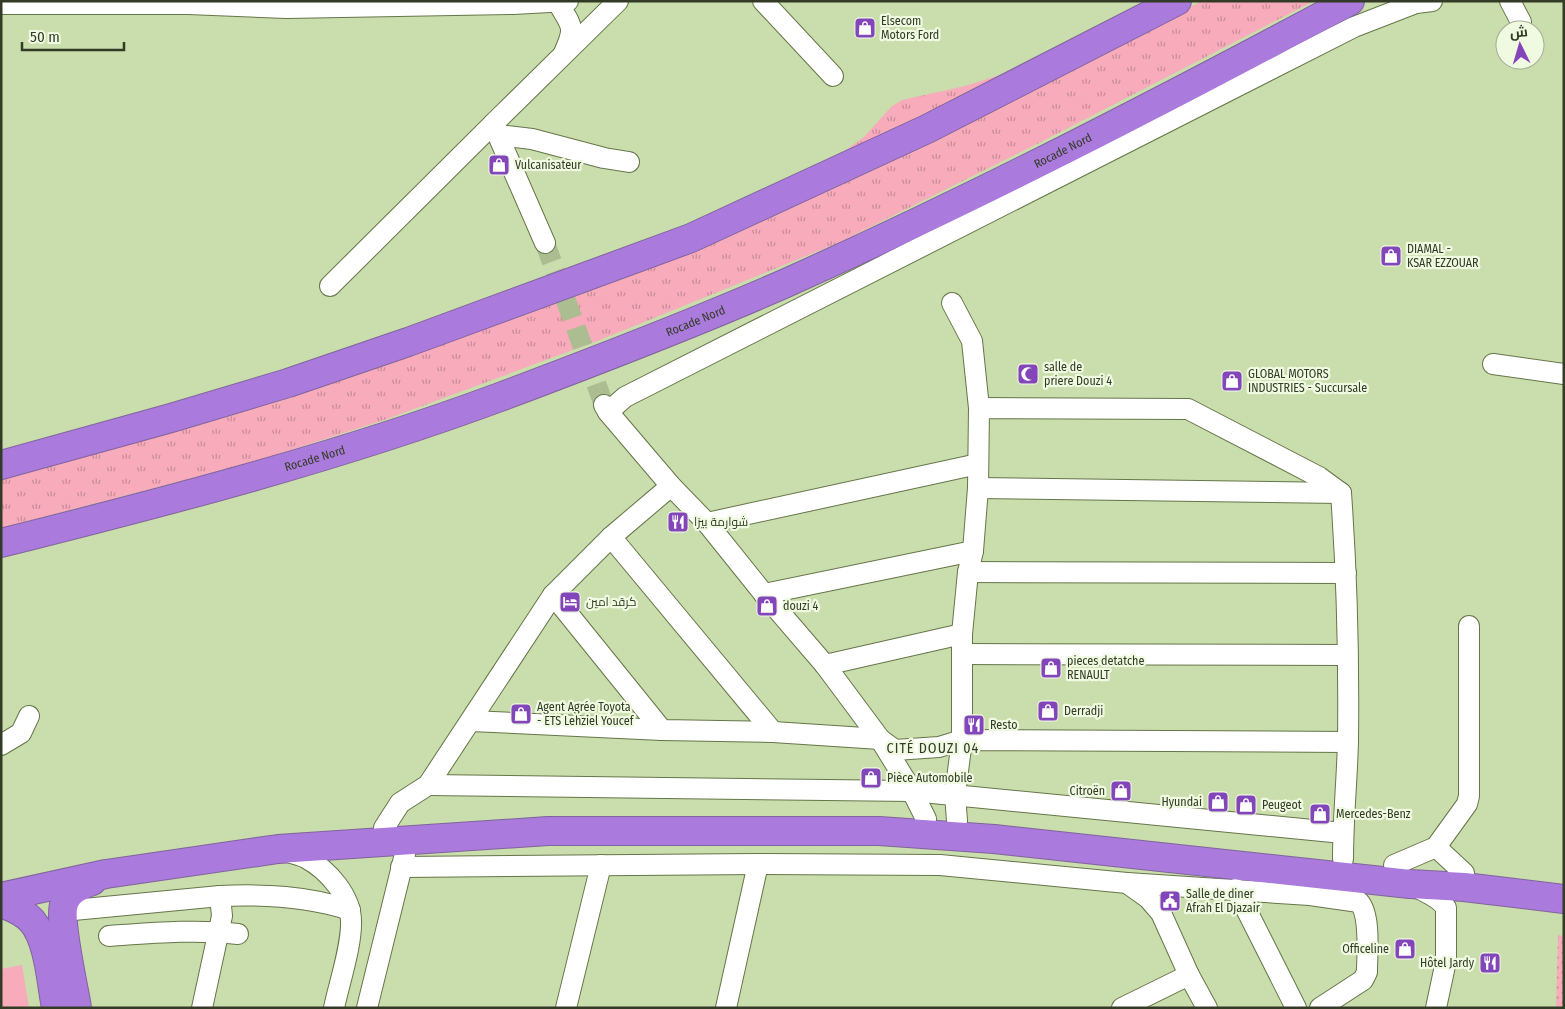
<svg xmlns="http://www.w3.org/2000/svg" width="1565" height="1009" viewBox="0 0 1565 1009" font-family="'Fira Sans Condensed',Cairo,sans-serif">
<defs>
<pattern id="grass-tufts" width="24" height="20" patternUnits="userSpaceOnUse" patternTransform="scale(1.25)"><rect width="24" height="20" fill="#f7abbb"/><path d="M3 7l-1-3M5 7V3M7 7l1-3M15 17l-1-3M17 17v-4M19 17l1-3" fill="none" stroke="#c98c98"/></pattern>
<pattern id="park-dots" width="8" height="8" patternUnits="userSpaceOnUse" patternTransform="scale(1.25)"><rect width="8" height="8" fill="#f7abbb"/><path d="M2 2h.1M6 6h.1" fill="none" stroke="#c98c98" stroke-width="1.8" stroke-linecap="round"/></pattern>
</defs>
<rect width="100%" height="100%" fill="#caddac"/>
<g fill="url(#grass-tufts)">
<path d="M 1202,1 L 1314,1 L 1049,138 L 838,243 L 600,340 L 387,419 L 251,463 L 1,528 L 1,475 L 356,374 L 613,282 L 868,172 Z"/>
<path d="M 1016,70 L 839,155 L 864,137 L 891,107 L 902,100 L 965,86 Z"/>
</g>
<path fill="url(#park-dots)" d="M 1558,935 L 1564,936 L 1564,1008 L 1556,1008 Z"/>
<path fill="#f7abbb" d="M 22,965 L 29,1008 L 1,1008 L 1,969 Z"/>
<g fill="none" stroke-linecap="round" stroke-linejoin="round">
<path stroke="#acbd91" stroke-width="20" stroke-dasharray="20 10" stroke-linecap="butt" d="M 545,243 L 604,405"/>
<g stroke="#657649" stroke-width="22">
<g id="minor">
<path d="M 763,1 L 833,76"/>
<path d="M 1510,1 L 1521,22"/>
<path d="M 558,3 C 572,27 576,26 564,53"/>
<path d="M 1,4 L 188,4 L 286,8 L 513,4 L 568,1"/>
<path d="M 498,135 L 532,139 L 604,158 L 629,162"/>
<path d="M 545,243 L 493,124 L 618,1"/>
<path d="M 330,286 L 493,124"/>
<path d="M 952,303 L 972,341 L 979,408"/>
<path d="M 1493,364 L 1564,374"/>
<path d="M 604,405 L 608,412 L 671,486 L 707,523 L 764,594 L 825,665 L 880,739 L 912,791 L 926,819"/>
<path d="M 608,412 L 625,397 L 1354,27 L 1416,3 L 1432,1"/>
<path d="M 978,488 L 1341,493"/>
<path d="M 707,523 L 978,464"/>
<path d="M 611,537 L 773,732"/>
<path d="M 968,572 L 1346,573"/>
<path d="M 764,594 L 973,551"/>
<path d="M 553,595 L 662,730"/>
<path d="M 963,654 L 1347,655"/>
<path d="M 825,665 L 962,634"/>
<path d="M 471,721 L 662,730 L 773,732 L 880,739 L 895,750 L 939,747 L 962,740 L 1348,742"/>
<path d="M 1,745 L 21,733 L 29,716"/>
<path d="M 428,785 L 912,791 L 1343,833"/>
<path d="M 957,821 L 955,794 L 962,740 L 962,634 L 968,572 L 973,551 L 978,488 L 979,408 L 1188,409 L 1319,477 L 1341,493 C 1347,576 1349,658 1348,741 C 1347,780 1343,820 1343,859"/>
<path d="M 384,828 L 400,803 L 428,785 L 553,595 L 611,537 L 671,486"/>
<path d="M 1436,847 L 1467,804 L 1469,796 L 1469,626"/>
<path d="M 284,851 C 291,853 300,855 306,858 C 328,870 351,896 351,921 C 352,945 339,984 334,1008"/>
<path d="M 1394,865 L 1436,847 L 1464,873"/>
<path d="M 401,867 L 758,864 L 940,865 L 1127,883 L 1148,898 L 1161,913 L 1189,975 L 1207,1008"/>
<path d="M 1127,883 L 1310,895 L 1359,902 C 1371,915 1367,955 1367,972 L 1363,980 L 1320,1008"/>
<path d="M 1414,886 C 1424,892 1440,897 1446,908 L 1446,961 L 1436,1008"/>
<path d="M 1236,889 L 1296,1008"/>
<path d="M 220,896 C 264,894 307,896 350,910"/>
<path d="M 63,911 L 220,896 L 222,916 L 202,1008"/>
<path d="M 109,936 C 152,933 195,929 238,934"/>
<path d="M 367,1008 L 405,854"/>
<path d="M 566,1008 L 601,865"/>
<path d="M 726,1008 L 758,864"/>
<path d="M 1122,1008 L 1189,975"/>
</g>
</g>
<g stroke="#80649d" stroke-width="30">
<g id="highway">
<path d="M 1,465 L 171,418 L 288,383 L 408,342 L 691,238 L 927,129 L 1177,1"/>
<path id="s1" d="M 1,543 C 169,501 338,457 500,397 C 596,361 693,324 786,283 C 978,197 1165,100 1350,1"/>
<path d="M 1,897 L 106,874 L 278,849 L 548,831 L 879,831 L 994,839 L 1410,884 L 1464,887 L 1564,899"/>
<path d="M 1,903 C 12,907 24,912 32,921 C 49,941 51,982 56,1008"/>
<path d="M 77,1008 C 74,987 57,917 65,901 C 69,889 82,885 92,881"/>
</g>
</g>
<use href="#minor" stroke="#fff" stroke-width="20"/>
<use href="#highway" stroke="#aa7adc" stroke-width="28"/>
</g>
<defs>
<g id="shop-square" transform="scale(1.125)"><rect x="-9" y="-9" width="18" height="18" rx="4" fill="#8345ba" stroke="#f0fae1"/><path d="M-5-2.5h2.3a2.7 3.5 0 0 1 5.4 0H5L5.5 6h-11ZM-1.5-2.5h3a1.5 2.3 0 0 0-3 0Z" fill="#fff"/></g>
<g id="mosque-square" transform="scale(1.125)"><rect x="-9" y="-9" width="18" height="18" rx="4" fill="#8345ba" stroke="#f0fae1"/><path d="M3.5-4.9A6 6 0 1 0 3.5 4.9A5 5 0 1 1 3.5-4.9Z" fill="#fff"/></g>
<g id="restaurant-square" transform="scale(1.125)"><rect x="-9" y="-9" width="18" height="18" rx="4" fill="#8345ba" stroke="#f0fae1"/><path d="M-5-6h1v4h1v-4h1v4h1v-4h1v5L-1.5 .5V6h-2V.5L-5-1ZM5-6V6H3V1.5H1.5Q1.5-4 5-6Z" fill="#fff"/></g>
<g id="hotel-square" transform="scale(1.125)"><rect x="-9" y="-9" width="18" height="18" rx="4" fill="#8345ba" stroke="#f0fae1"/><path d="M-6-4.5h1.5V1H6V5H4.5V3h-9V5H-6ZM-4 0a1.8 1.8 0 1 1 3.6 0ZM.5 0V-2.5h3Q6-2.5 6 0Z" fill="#fff"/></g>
<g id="civic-square" transform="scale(1.125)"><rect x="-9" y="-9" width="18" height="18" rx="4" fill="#8345ba" stroke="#f0fae1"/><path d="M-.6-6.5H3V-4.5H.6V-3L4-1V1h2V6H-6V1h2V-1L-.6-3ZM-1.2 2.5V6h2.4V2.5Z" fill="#fff"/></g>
</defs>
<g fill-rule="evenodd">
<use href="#shop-square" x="865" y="28"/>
<use href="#shop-square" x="499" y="165"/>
<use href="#shop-square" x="1391" y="256"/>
<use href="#mosque-square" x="1028" y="374"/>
<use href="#shop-square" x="1232" y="381"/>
<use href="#restaurant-square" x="678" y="522"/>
<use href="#hotel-square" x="570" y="602"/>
<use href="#shop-square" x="767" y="606"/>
<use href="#shop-square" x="1051" y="668"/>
<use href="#shop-square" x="1048" y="711"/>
<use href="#shop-square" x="521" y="714"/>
<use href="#restaurant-square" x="974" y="725"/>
<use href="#shop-square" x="871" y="778"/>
<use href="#shop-square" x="1121" y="791"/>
<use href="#shop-square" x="1218" y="802"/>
<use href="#shop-square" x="1246" y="805"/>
<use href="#shop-square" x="1320" y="814"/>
<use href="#civic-square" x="1170" y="901"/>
<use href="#shop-square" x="1405" y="949"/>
<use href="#restaurant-square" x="1490" y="963"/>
</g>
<g text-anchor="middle" stroke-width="4.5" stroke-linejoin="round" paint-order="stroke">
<g font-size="12" fill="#333b27" stroke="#f0fae1" text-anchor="start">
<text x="881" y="25">Elsecom<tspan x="881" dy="14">Motors Ford</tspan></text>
<text x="515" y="169">Vulcanisateur</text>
<text x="1407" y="253">DIAMAL -<tspan x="1407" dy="14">KSAR EZZOUAR</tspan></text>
<text x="1044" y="371">salle de<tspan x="1044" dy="14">priere Douzi 4</tspan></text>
<text x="1248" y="378">GLOBAL MOTORS<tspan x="1248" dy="14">INDUSTRIES - Succursale</tspan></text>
<text x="694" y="526">شوارمة بيزا</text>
<text x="586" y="606">كرقد امين</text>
<text x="783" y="610">douzi 4</text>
<text x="1067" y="665">pieces detatche<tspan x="1067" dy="14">RENAULT</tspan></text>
<text x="537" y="711">Agent Agrée Toyota<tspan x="537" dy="14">- ETS Lehziel Youcef</tspan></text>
<text x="1064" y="715">Derradji</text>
<text x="990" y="729">Resto</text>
<text x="887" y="782">Pièce Automobile</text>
<text x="1105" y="795" text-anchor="end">Citroën</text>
<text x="1202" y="806" text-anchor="end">Hyundai</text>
<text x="1262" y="809">Peugeot</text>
<text x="1336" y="818">Mercedes-Benz</text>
<text x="1186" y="898">Salle de diner<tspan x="1186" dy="14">Afrah El Djazair</tspan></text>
<text x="1389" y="953" text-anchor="end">Officeline</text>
<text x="1474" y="967" text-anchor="end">Hôtel Jardy</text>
</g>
<g font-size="12" fill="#333b27" stroke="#f0fae1">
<text dy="4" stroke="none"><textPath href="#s1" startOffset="1135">Rocade Nord</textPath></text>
<text dy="4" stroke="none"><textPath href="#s1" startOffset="730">Rocade Nord</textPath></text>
<text dy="4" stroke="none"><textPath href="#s1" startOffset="325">Rocade Nord</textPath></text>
</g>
<g font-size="14" letter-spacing="1" fill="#333b27" stroke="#f0fae1">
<text x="933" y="753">CITÉ DOUZI 04</text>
</g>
</g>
<rect width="1565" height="1009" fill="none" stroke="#333b27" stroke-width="5"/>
<g transform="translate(1520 45) rotate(355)"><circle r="24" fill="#f0fae1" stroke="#a4ae97"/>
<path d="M0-4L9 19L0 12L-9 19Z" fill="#8345ba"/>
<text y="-8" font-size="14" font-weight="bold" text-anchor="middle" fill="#333b27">ش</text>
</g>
<path d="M22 42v8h102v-8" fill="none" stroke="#333b27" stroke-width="2.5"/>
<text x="30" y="42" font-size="15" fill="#333b27" stroke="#f0fae1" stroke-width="4" paint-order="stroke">50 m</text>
</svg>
